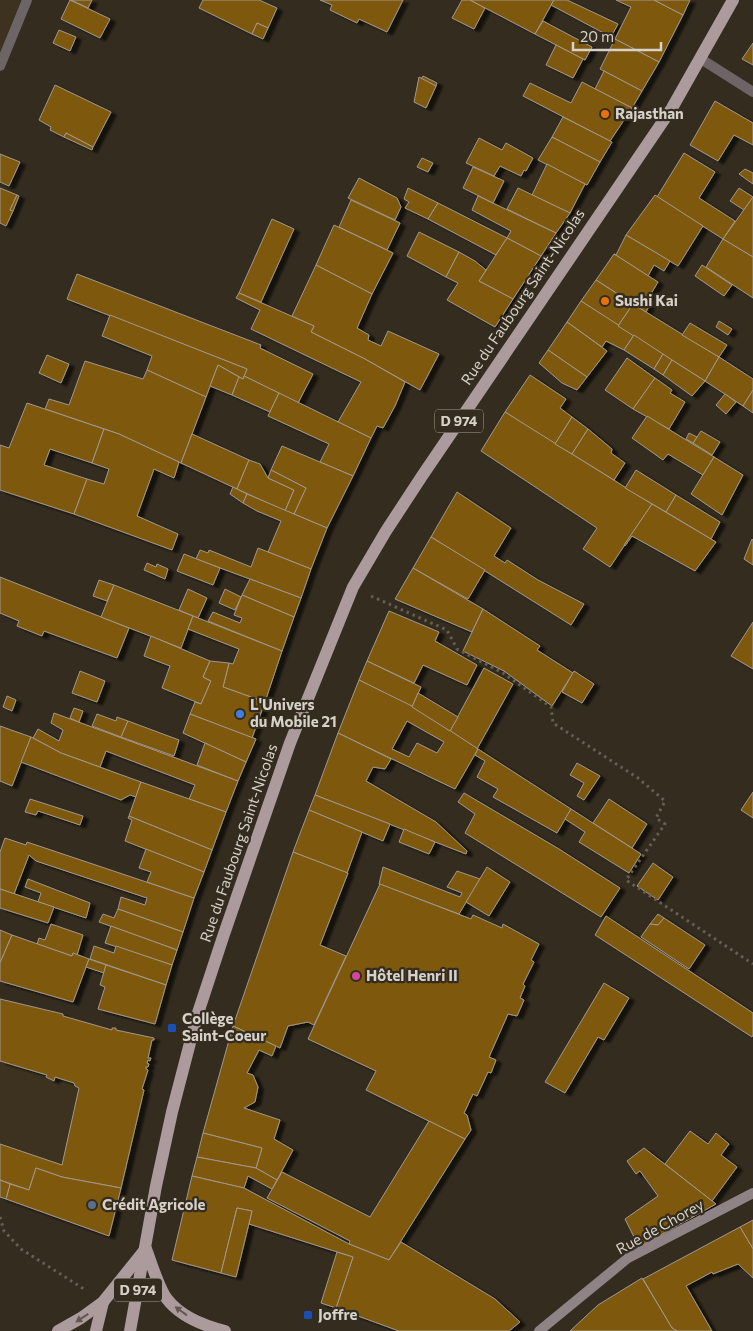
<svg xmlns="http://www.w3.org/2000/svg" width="753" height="1331" viewBox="0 0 753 1331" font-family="Commissioner,sans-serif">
<defs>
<filter id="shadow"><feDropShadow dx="5.5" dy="3" stdDeviation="1" flood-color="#0009"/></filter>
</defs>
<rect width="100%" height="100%" fill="#332c1f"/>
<g fill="#3c321f">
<path d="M 0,0 L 21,0 L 0,51 Z"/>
<path d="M 0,1000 L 112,1030 L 112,1028 L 116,1028 L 116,1030 L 154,1038 L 154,1040 L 152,1040 L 149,1058 L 151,1058 L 150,1061 L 148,1061 L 147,1063 L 149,1064 L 148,1067 L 146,1067 L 146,1069 L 148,1070 L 142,1088 L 144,1090 L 121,1188 L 29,1190 L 0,1180 Z"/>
</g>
<g fill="#7d5810" stroke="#a2988a" fill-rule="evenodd" filter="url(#shadow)">
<path d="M 70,0 L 110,19 L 100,38 L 61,19 Z"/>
<path d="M 71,0 L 92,0 L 88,8 Z"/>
<path d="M 203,0 L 259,0 L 277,8 L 268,28 L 257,23 L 252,34 L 199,8 Z"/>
<path d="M 320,0 L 403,0 L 387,32 L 359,19 L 357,23 L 330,10 L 332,5 Z"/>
<path d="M 462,0 L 470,0 L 485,8 L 474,29 L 452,18 Z"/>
<path d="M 470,0 L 554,0 L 535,34 Z"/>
<path d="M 554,0 L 567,0 L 618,24 L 611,37 L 551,5 Z"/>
<path d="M 616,0 L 654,0 L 683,15 L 659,62 L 615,39 L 631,7 Z"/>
<path d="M 654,0 L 690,0 L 683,15 Z"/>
<path d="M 543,21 L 592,47 L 585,60 L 535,34 Z"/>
<path d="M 257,23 L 268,28 L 263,39 L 252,34 Z"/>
<path d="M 59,30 L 76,37 L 70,51 L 53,43 Z"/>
<path d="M 615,39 L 659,62 L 642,91 L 600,69 Z"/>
<path d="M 753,43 L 753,65 L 742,59 Z"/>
<path d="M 556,45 L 583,59 L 573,78 L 546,65 Z"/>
<path d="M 604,71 L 642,91 L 632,108 L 595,89 Z"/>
<path d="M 423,76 L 437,83 L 436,86 L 421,79 Z"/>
<path d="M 419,77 L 436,86 L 426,108 L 414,102 Z"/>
<path d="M 582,82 L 632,108 L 610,141 L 523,96 L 530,83 L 571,103 Z"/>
<path d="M 55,85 L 111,112 L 93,147 L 66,133 L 64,137 L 50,130 L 51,127 L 39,120 Z"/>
<path d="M 715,101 L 753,123 L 753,145 L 734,135 L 718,161 L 690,145 Z"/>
<path d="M 563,117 L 612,142 L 600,162 L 552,137 Z"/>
<path d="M 66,133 L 93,147 L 92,150 L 64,137 Z"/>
<path d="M 552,137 L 600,162 L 587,185 L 538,160 Z"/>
<path d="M 479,138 L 502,150 L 506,143 L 533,158 L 526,171 L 524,170 L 521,176 L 500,166 L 494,176 L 466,163 Z"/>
<path d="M 684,153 L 715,172 L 699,198 L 735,221 L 723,239 L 657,197 Z"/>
<path d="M 0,154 L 20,162 L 9,186 L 0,182 Z"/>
<path d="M 422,158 L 433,163 L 428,172 L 417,167 Z"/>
<path d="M 547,164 L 585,184 L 570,213 L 532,195 Z"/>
<path d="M 473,167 L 504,181 L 493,203 L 463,188 Z"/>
<path d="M 745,169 L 753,173 L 753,184 L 739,174 Z"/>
<path d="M 359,178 L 397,198 L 401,207 L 395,220 L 348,198 Z"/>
<path d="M 0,188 L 17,195 L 10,210 L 13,211 L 6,226 L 0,223 Z"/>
<path d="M 408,188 L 438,203 L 428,219 L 405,208 L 409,202 L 404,199 Z"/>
<path d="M 518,188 L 570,213 L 556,233 L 507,209 Z"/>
<path d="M 739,188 L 753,197 L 744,210 L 730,201 Z"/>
<path d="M 17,195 L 19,196 L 13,211 L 10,210 Z"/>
<path d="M 655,195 L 703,226 L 678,266 L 626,235 Z"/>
<path d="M 478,196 L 556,233 L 541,256 L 507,238 L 511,231 L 472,210 Z"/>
<path d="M 753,197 L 753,257 L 723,239 Z"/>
<path d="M 351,200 L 400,223 L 387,250 L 339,227 Z"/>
<path d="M 438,203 L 507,238 L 496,255 L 428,219 Z"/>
<path d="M 272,219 L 294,229 L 261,302 L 239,293 Z"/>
<path d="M 334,225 L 393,253 L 372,294 L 316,265 Z"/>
<path d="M 419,232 L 459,252 L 446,277 L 407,256 Z"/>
<path d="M 626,235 L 670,261 L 664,271 L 654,265 L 648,276 L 614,254 L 616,255 Z"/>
<path d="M 507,238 L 541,256 L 513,299 L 479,281 Z"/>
<path d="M 723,239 L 753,257 L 753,298 L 706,267 Z"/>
<path d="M 459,252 L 475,261 L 486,270 L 479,281 L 513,299 L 495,327 L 447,300 L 458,283 L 446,277 Z"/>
<path d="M 614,254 L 658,282 L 646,302 L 649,306 L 646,312 L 596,280 Z"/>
<path d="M 316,265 L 372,294 L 357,328 L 369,335 L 368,340 L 381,346 L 388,331 L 439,354 L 420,390 L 365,359 L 311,332 L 314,326 L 292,316 Z"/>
<path d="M 702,265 L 732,285 L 724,296 L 695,276 Z"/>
<path d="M 77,274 L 261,345 L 260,348 L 313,374 L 298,403 L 244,376 L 247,369 L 67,299 Z"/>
<path d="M 596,280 L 633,304 L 618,326 L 581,301 Z"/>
<path d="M 239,293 L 314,326 L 311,332 L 365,359 L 405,382 L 395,406 L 383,428 L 377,426 L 371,438 L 338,422 L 361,382 L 251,329 L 260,310 L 236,298 Z"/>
<path d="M 581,301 L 634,335 L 624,350 L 606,341 L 602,347 L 567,322 Z"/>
<path d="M 633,304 L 719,357 L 705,381 L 618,326 Z"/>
<path d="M 110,315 L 247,369 L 243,379 L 218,365 L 206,397 L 147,370 L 152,356 L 102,336 Z"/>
<path d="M 719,321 L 732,329 L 728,335 L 716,327 Z"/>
<path d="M 567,322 L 607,351 L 587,377 L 548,350 Z"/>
<path d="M 690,323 L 727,345 L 719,357 L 682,335 Z"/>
<path d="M 634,335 L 663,354 L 654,369 L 624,350 Z"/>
<path d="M 548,350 L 587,377 L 577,390 L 562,383 L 539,363 Z"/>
<path d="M 663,354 L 672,360 L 663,375 L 654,369 Z"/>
<path d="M 47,355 L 69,364 L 61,383 L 39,373 Z"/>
<path d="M 719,357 L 753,379 L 753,390 L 743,406 L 705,381 Z"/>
<path d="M 627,358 L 655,378 L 633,409 L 605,390 Z"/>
<path d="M 672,360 L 705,381 L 692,396 L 663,375 Z"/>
<path d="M 85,361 L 143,379 L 147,370 L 206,397 L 181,463 L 119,434 L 45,409 L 49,399 L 69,405 Z"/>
<path d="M 218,365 L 239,377 L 232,395 L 210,386 Z"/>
<path d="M 530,375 L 566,399 L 560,408 L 572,417 L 555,444 L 505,412 Z"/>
<path d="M 244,376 L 279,393 L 270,412 L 232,395 L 239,377 L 243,379 Z"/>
<path d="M 655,378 L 672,390 L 670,393 L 685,402 L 669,429 L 633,409 Z"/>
<path d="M 753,390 L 753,413 L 743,406 Z"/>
<path d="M 279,393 L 371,438 L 353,476 L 320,462 L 329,444 L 268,416 Z"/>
<path d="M 725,394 L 736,402 L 726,414 L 716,405 Z"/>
<path d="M 27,403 L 104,429 L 92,463 L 50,449 L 44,465 L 87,479 L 74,514 L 0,490 L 0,445 L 9,448 Z"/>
<path d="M 505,412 L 652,504 L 610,567 L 583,549 L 597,528 L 481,451 Z"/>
<path d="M 647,416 L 714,457 L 703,475 L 668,454 L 663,460 L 632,438 Z"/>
<path d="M 572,417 L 588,429 L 572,454 L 555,444 Z"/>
<path d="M 104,429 L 119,434 L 179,462 L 174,478 L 154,469 L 137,516 L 178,534 L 172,550 L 74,514 L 87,479 L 104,484 L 109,469 L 92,463 Z"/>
<path d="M 588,429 L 612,449 L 611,453 L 625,463 L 614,480 L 572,454 Z"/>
<path d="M 701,431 L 720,442 L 712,455 L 693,443 Z"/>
<path d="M 689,433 L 697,437 L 693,443 L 686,439 Z"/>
<path d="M 192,434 L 249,460 L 237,489 L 181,463 Z"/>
<path d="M 282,446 L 353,476 L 327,528 L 294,514 L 306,488 L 271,470 Z"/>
<path d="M 714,457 L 743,475 L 722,515 L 691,494 Z"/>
<path d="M 249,460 L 260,464 L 268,478 L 294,490 L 285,511 L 237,489 Z"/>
<path d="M 271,470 L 306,488 L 294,514 L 285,511 L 294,490 L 268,478 Z"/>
<path d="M 636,470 L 676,495 L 666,512 L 625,488 Z"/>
<path d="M 233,487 L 247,494 L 243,503 L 230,494 Z"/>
<path d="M 457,492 L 511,528 L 494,556 L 505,563 L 507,560 L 538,580 L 584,604 L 571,625 L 431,537 Z"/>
<path d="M 247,494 L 327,528 L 311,569 L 268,552 L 281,521 L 257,511 L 243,503 Z"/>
<path d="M 676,495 L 720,522 L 711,539 L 666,512 Z"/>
<path d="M 652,504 L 716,542 L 695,571 L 632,536 L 625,546 L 624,545 Z"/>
<path d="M 431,537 L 485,570 L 468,599 L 413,568 Z"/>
<path d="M 752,539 L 753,540 L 753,565 L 744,559 Z"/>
<path d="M 258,548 L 311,569 L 301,598 L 196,559 L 200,550 L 208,553 L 209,550 L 251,567 Z"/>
<path d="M 184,554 L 220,568 L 213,585 L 177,571 Z"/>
<path d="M 147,563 L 156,567 L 157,564 L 168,569 L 165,579 L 144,570 Z"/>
<path d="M 413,568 L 483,609 L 472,632 L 395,599 Z"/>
<path d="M 0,577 L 129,628 L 117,658 L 44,631 L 42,636 L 17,626 L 19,621 L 0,613 Z"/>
<path d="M 250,579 L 301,598 L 294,617 L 242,595 Z"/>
<path d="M 99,580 L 114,585 L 107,601 L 93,596 Z"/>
<path d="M 114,585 L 193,616 L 181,648 L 101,617 Z"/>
<path d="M 188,589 L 207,598 L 198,618 L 179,610 Z"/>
<path d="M 225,589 L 241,597 L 235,610 L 219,603 Z"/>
<path d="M 242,595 L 294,617 L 282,651 L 208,621 L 213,612 L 240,623 L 242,618 L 234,615 Z"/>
<path d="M 483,609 L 540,646 L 537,650 L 573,673 L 552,706 L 504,671 L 463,651 Z"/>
<path d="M 389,611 L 439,632 L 435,641 L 477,665 L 467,685 L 423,665 L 414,683 L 367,661 Z"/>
<path d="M 193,616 L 282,651 L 265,702 L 223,687 L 229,663 L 233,664 L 239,649 L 188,629 Z"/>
<path d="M 753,622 L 753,669 L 731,656 Z"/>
<path d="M 151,636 L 210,661 L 203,677 L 211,681 L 201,704 L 162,688 L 170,666 L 144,656 Z"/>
<path d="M 210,661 L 229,663 L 223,687 L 265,702 L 252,738 L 190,714 L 195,702 L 201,704 L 211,681 L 203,677 Z"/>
<path d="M 367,661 L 421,687 L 412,707 L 359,680 Z"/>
<path d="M 484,668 L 513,684 L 477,749 L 450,731 Z"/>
<path d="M 80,671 L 105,681 L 97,702 L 72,693 Z"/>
<path d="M 574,671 L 594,684 L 582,703 L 562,692 Z"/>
<path d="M 359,680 L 416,708 L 478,749 L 455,789 L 338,733 ZM 407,721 L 444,742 L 437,753 L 417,743 L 409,757 L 392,749 Z"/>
<path d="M 418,693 L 458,717 L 450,731 L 412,707 Z"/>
<path d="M 7,696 L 16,700 L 12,711 L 3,707 Z"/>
<path d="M 74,708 L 83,711 L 79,722 L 70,718 Z"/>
<path d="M 54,713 L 238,781 L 226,812 L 189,799 L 195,785 L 106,751 L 100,767 L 61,753 L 33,738 L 38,729 L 59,741 L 63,730 L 51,723 Z"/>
<path d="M 97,714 L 116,721 L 117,717 L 128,721 L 121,737 L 92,726 Z"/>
<path d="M 190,714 L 256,739 L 246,762 L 183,733 Z"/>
<path d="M 128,721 L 179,740 L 174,756 L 121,737 Z"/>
<path d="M 0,726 L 31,737 L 12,786 L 0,781 Z"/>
<path d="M 338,733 L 391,759 L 385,769 L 373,767 L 366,781 L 436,822 L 467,851 L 466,854 L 315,795 Z"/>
<path d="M 31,737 L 61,753 L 141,782 L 136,797 L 130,795 L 121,800 L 21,762 Z"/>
<path d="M 205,743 L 246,762 L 238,781 L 197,765 Z"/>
<path d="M 478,749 L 571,809 L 557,833 L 493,797 L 498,789 L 477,777 L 485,761 L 475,755 Z"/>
<path d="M 577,763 L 600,776 L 584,800 L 577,796 L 584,783 L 570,775 Z"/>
<path d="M 141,782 L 226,812 L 212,850 L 129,816 Z"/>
<path d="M 753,792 L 753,818 L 741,810 Z"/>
<path d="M 464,793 L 559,849 L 620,888 L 601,917 L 465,833 L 475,814 L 458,802 Z"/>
<path d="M 315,795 L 390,824 L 383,841 L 309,810 Z"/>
<path d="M 30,799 L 83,816 L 80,825 L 38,811 L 36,815 L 25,812 Z"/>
<path d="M 609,799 L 647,824 L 632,848 L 593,823 Z"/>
<path d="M 571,809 L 641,854 L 629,873 L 579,842 L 585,832 L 565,819 Z"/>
<path d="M 309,810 L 362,832 L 347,873 L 293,852 Z"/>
<path d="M 129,816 L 212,850 L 204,872 L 125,841 L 132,820 L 128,818 Z"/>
<path d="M 404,829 L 435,842 L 429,854 L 399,842 Z"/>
<path d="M 5,838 L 26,845 L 27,842 L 194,898 L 183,932 L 118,909 L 121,897 L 145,905 L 147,898 L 36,861 L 29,855 L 14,894 L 0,889 L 0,852 Z"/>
<path d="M 146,849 L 204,872 L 194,898 L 147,882 L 151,872 L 139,868 Z"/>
<path d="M 293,852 L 348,873 L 320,945 L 346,956 L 314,1025 L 308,1022 L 288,1026 L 280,1048 L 233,1026 Z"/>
<path d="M 653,863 L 673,877 L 658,900 L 637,886 Z"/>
<path d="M 383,867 L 460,897 L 462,893 L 447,887 L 457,871 L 480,879 L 459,914 L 379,884 Z"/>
<path d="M 487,867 L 510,882 L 489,916 L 466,902 Z"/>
<path d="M 28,879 L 90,903 L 86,918 L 38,902 L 41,893 L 25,887 Z"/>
<path d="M 380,884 L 471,919 L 473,915 L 502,928 L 503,924 L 539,944 L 531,960 L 534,962 L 523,984 L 525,986 L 520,998 L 524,1000 L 517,1016 L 508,1014 L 489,1057 L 496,1060 L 491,1073 L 488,1072 L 477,1096 L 473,1094 L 464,1113 L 467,1115 L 471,1130 L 465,1139 L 366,1090 L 376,1071 L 308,1039 Z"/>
<path d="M 0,889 L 54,907 L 48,923 L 0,908 Z"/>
<path d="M 118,909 L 183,932 L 177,950 L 99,922 L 103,914 L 114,918 Z"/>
<path d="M 658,914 L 664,918 L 658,925 L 650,924 Z"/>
<path d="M 606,916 L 753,1013 L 753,1035 L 752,1037 L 595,935 Z"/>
<path d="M 664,918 L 705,945 L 689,969 L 641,937 L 650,924 L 658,925 Z"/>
<path d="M 51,924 L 83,935 L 77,955 L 73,953 L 72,956 L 37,944 L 39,938 L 45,940 Z"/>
<path d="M 111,926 L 177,950 L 172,965 L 105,943 Z"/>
<path d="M 0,930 L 12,935 L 0,963 Z"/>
<path d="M 12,935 L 72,956 L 73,953 L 89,959 L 73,1002 L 0,981 L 0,963 Z"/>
<path d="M 94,946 L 114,953 L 116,946 L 172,965 L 166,985 L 90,959 Z"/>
<path d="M 89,959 L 106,965 L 104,973 L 86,967 Z"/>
<path d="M 106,965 L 166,985 L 155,1024 L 98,1009 L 105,987 L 100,985 Z"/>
<path d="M 604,983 L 629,998 L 604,1040 L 598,1037 L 565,1093 L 545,1082 Z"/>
<path d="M 0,999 L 63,1014 L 63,1016 L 112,1030 L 112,1028 L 116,1028 L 116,1030 L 154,1038 L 154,1040 L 152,1040 L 148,1058 L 151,1058 L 150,1061 L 148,1060 L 147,1063 L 149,1064 L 148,1067 L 146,1067 L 146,1069 L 148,1070 L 142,1089 L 144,1090 L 121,1188 L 62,1177 L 36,1168 L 29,1190 L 0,1180 L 0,1144 L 62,1165 L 79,1088 L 75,1086 L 74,1083 L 55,1077 L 54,1081 L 46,1077 L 47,1075 L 0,1061 Z"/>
<path d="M 233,1026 L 276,1046 L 272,1056 L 259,1050 L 247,1073 L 253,1075 L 258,1087 L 255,1102 L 244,1108 L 280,1120 L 274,1139 L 293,1150 L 277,1180 L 256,1168 L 262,1148 L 203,1133 Z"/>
<path d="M 429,1121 L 465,1139 L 389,1260 L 349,1244 L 350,1241 L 267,1198 L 282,1172 L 370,1217 Z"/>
<path d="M 690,1131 L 708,1144 L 716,1133 L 729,1144 L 721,1155 L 737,1167 L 712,1201 L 665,1164 Z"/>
<path d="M 203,1133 L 262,1148 L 256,1168 L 197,1157 Z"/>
<path d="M 644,1148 L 716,1204 L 639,1247 L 625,1219 L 658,1196 L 640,1171 L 636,1174 L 627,1161 Z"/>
<path d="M 197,1157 L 256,1168 L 277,1180 L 272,1189 L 248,1176 L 244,1188 L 192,1176 Z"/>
<path d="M 36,1168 L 62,1177 L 121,1188 L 109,1236 L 6,1199 L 10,1184 L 29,1190 Z"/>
<path d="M 192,1176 L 244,1188 L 349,1244 L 389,1260 L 401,1242 L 495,1299 L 520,1322 L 509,1331 L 399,1331 L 336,1308 L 353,1257 L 249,1224 L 252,1211 L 237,1208 L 221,1273 L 172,1260 Z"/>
<path d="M 0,1180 L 10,1184 L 6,1199 L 0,1197 Z"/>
<path d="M 237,1208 L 252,1211 L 236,1277 L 221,1273 Z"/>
<path d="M 753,1220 L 753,1249 L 740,1227 Z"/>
<path d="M 740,1227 L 753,1249 L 753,1278 L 738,1264 L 713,1274 L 712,1272 L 686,1286 L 712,1331 L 677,1331 L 672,1328 L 643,1279 Z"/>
<path d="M 337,1252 L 353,1257 L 336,1308 L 321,1303 Z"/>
<path d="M 642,1278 L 672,1328 L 677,1331 L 570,1331 L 598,1305 Z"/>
</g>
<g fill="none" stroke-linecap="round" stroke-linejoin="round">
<g stroke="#655f54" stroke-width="3" stroke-dasharray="2.5 4" stroke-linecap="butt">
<path d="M 371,596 L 447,630 L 457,649 L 503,673 L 551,707 L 553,723 L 638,778 L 665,801 L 656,818 L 665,824 L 626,880 L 753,964"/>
<path d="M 0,1217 L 4,1231 L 21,1249 L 84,1289"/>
</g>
<path stroke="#6d6465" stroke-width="10" d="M 0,66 L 27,0"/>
<path stroke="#6d6465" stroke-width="10" d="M 701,59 L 753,92"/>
<path stroke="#908385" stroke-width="10" d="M 539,1331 L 628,1258 L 753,1193"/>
<g stroke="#ac9b9d" stroke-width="12">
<path d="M 146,1249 C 151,1262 159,1289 167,1299 C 180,1316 205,1326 225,1331"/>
<path d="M 58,1331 L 81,1318 L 103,1302 L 144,1251"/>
<path d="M 96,1331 L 103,1302"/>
<path d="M 130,1331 L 156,1186 L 172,1112 L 197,1016 L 223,937 L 290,743 L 353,587 L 386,531 L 422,476 L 672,108 L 733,0"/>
</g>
</g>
<defs><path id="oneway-solid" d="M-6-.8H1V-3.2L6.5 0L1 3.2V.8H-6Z" transform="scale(1.25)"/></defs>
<g fill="#635851">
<use href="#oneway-solid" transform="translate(181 1311) rotate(-144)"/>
<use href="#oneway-solid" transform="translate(82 1318) rotate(147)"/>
</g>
<g fill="#e8710a" stroke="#332c1f" stroke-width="2">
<circle cx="605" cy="114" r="5"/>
<circle cx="605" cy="301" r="5"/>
</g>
<circle fill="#3f7fe0" stroke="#332c1f" stroke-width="2" cx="240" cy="714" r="5"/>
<circle fill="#d1479c" stroke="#332c1f" stroke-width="2" cx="356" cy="976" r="5"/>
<g fill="#1a4fb4" stroke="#332c1f" stroke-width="2">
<rect x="167" y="1023" width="10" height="10" rx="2.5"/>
<rect x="303" y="1310" width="10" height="10" rx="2.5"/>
</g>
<circle fill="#5c6f8a" stroke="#332c1f" stroke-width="2" cx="92" cy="1205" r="5"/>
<g text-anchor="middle" stroke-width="4.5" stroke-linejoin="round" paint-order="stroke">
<g fill="#332c1f" stroke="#a5a096" stroke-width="1">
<rect x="435" y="409.5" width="48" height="23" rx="4"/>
<rect x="114" y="1278.5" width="48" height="23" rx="4"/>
</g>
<g font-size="14" font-weight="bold" fill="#d6d1c9">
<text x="459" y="426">D 974</text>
<text x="138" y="1295">D 974</text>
</g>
<g font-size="15" font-weight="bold" fill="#d6d1c9" stroke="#332c1f" text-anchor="start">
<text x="615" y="119">Rajasthan</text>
<text x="615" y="306">Sushi Kai</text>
<text x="250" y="710">L'Univers<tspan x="250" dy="17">du Mobile 21</tspan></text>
<text x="366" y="981">Hôtel Henri II</text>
<text x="182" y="1024">Collège<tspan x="182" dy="17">Saint-Coeur</tspan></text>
<text x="102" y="1210">Crédit Agricole</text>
<text x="318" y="1320">Joffre</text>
</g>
<g font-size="15" fill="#d6d1c9" stroke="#332c1f">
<text transform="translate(523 297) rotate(-56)" y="5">Rue du Faubourg Saint-Nicolas</text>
<text transform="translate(239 843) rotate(-71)" y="5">Rue du Faubourg Saint-Nicolas</text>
<text transform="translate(660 1227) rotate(-29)" y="5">Rue de Chorey</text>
</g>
</g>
<path d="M573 42v8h88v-8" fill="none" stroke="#d6d1c9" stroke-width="2.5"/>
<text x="580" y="42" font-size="15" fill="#d6d1c9" stroke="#332c1f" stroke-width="4" paint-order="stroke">20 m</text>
</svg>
